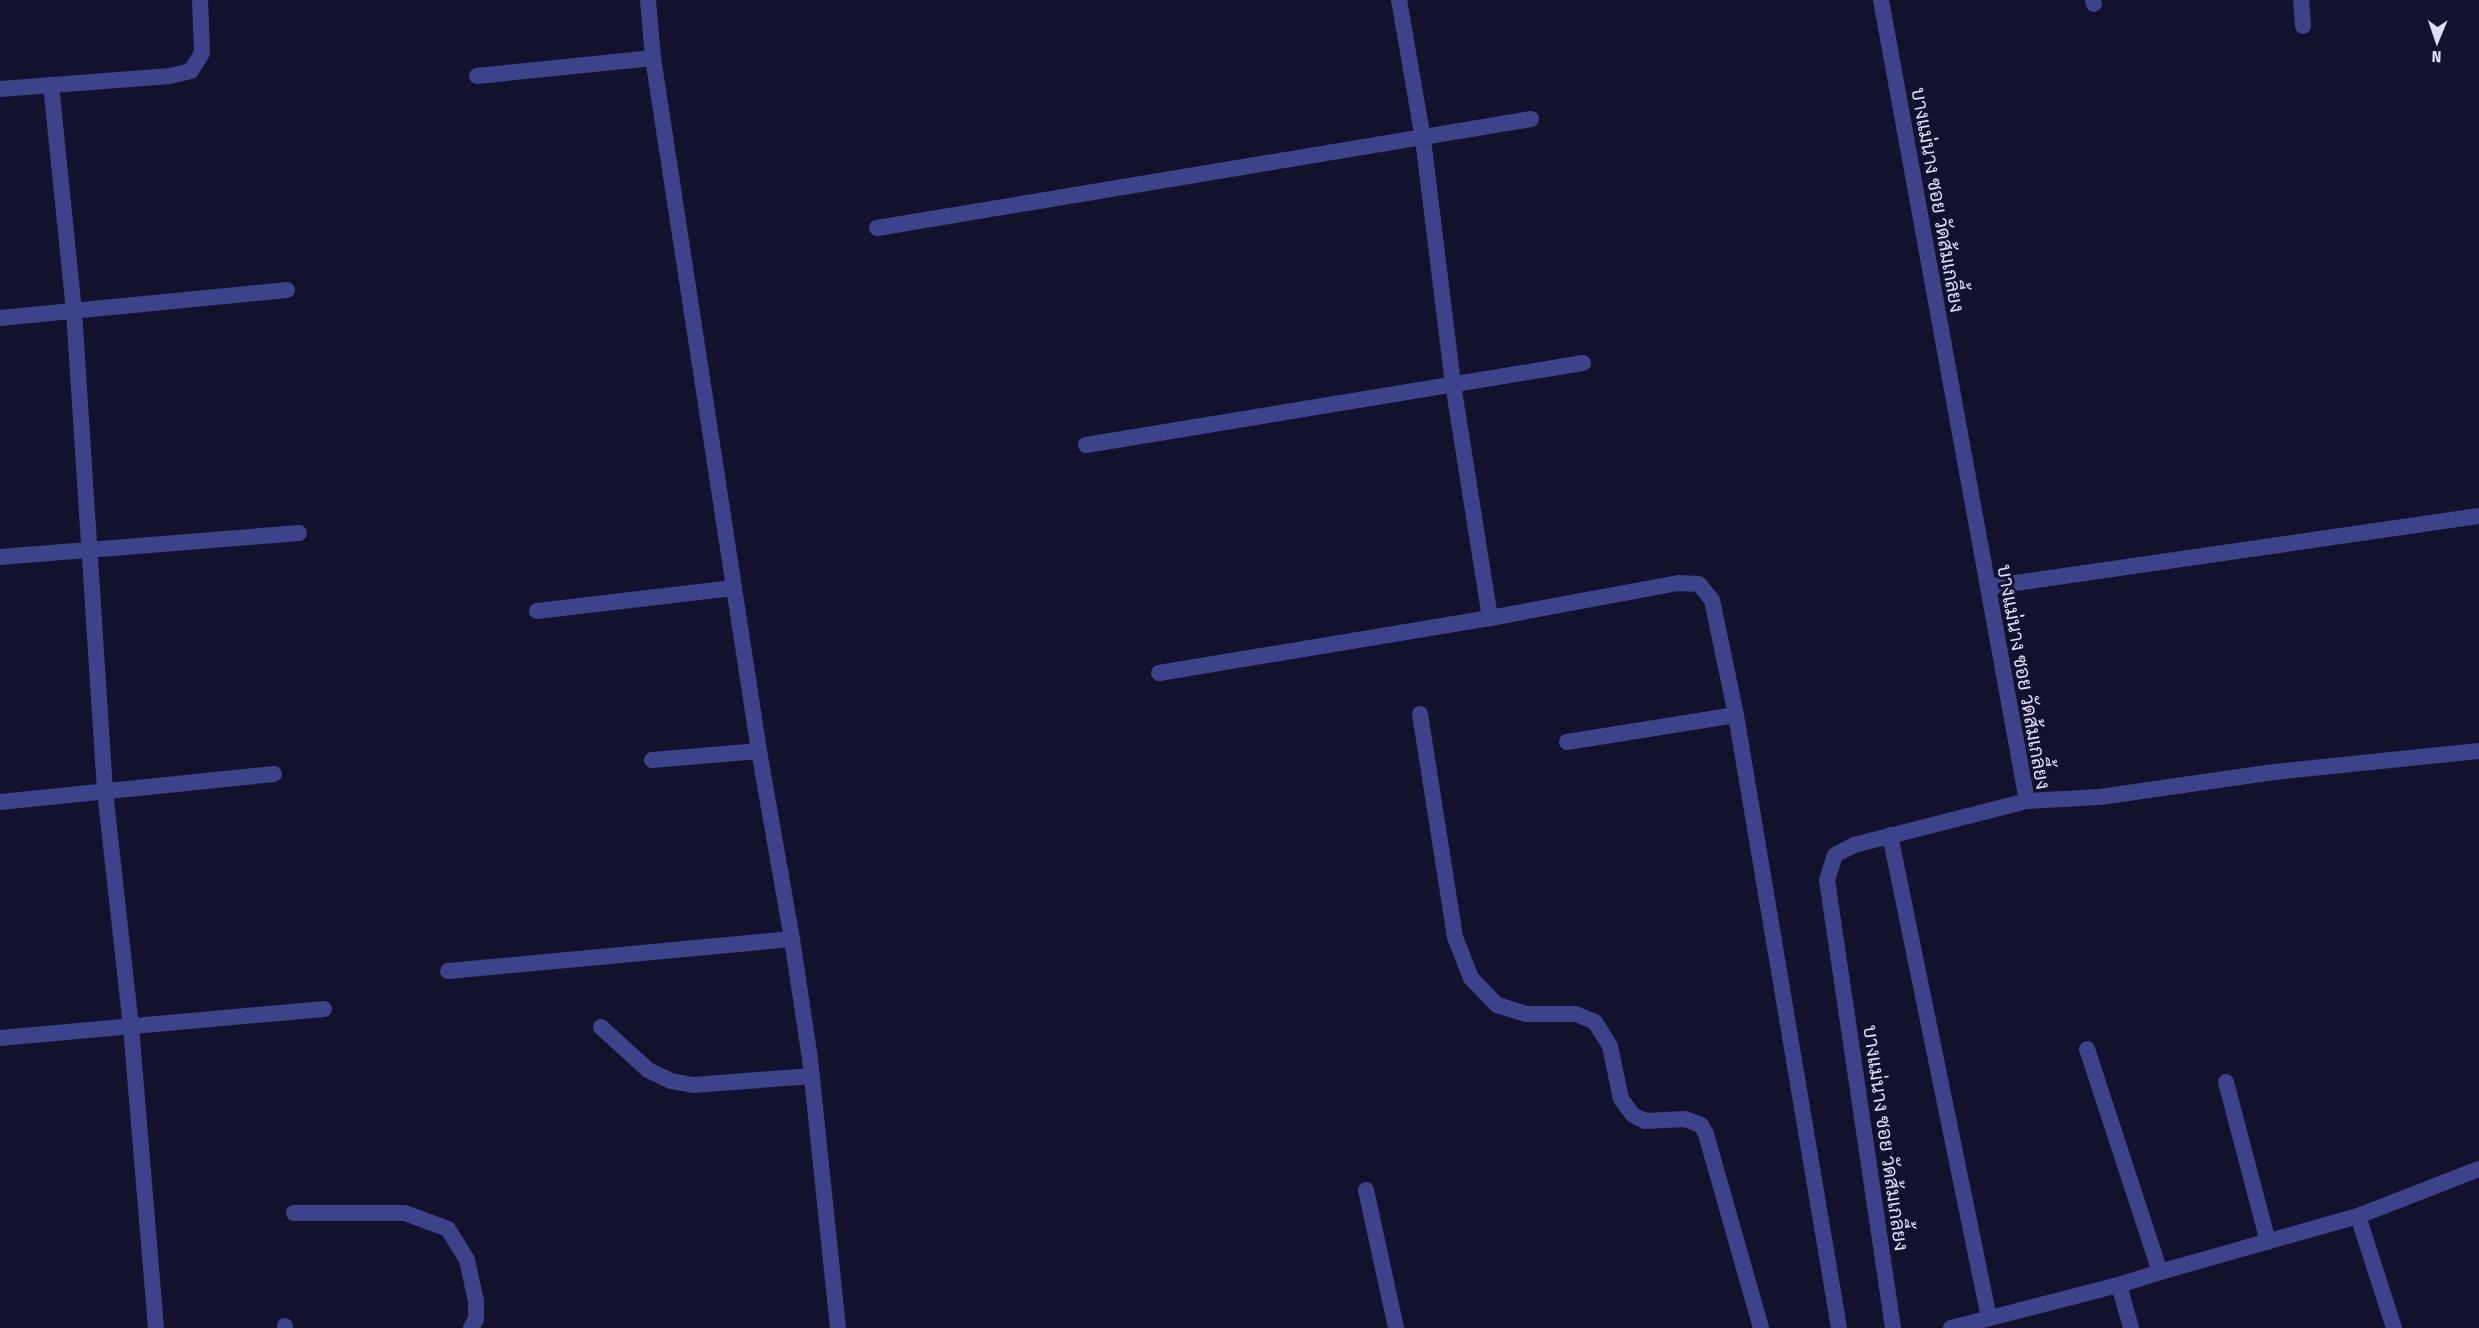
<svg xmlns="http://www.w3.org/2000/svg" width="2479" height="1328" viewBox="0 0 2479 1328" font-family="'Fira Sans Condensed',Sarabun,sans-serif">
<rect width="100%" height="100%" fill="#13122c"/>
<g fill="none" stroke-linecap="round" stroke-linejoin="round">
<g stroke="#3d438b" stroke-width="16">
<path d="M 1890,835 L 1989,1318"/>
<path d="M 2087,1049 L 2160,1272"/>
<path d="M 2226,1082 L 2268,1242"/>
<path d="M 285,1326 L 285,1328"/>
</g>
<g stroke="#3d438b" stroke-width="16">
<path d="M 648,0 L 653,58 L 759,751 L 792,939 L 810,1059 L 838,1328"/>
<path d="M 1399,0 L 1423,139 L 1453,384 L 1490,618"/>
<path d="M 1881,0 L 2027,801 L 1854,845 L 1835,855 L 1827,880 L 1893,1328"/>
<path d="M 2093,0 L 2094,4"/>
<path d="M 2301,0 L 2303,26"/>
<path d="M 477,76 L 653,58"/>
<path d="M 51,85 L 74,311 L 105,791 L 131,1027 L 156,1328"/>
<path d="M 0,89 L 170,76 L 191,71 L 202,53 L 200,0"/>
<path d="M 877,228 L 1531,119"/>
<path d="M 0,318 L 287,290"/>
<path d="M 1086,445 L 1583,363"/>
<path d="M 0,557 L 299,533"/>
<path d="M 1988,587 L 2479,516"/>
<path d="M 537,611 L 733,588"/>
<path d="M 1159,673 L 1490,618 L 1678,583 L 1699,584 L 1712,600 L 1736,715 L 1839,1328"/>
<path d="M 1420,714 L 1455,937 L 1471,978 L 1497,1005 L 1526,1014 L 1576,1014 L 1595,1022 L 1610,1046 L 1621,1099 L 1633,1115 L 1645,1121 L 1685,1119 L 1701,1125 L 1706,1134 L 1761,1328"/>
<path d="M 1567,742 L 1736,715"/>
<path d="M 652,760 L 759,751"/>
<path d="M 2027,801 L 2100,797 L 2274,772 L 2479,751"/>
<path d="M 0,802 L 274,774"/>
<path d="M 448,971 L 792,939"/>
<path d="M 601,1027 L 648,1070 L 671,1081 L 693,1085 L 812,1076"/>
<path d="M 0,1038 L 324,1009"/>
<path d="M 1366,1190 L 1396,1328"/>
<path d="M 294,1213 L 405,1213 L 448,1229 L 467,1260 L 476,1301 L 476,1319 L 471,1328"/>
<path d="M 2358,1216 L 2394,1328"/>
<path d="M 2119,1285 L 2131,1328"/>
</g>
<path stroke="#3d438b" stroke-width="16" d="M 1951,1328 L 2122,1284 L 2160,1272 L 2358,1216 L 2479,1169"/>
</g>
<g text-anchor="middle" stroke-width="6" stroke-linejoin="round" paint-order="stroke">
<g font-size="20" fill="#ddf" stroke="#13122c">
<text transform="translate(1938 200) rotate(80)" y="7">บางแม่นาง ซอย วัดส้มเกลี้ยง</text>
<text transform="translate(2024 677) rotate(80)" y="7">บางแม่นาง ซอย วัดส้มเกลี้ยง</text>
<text transform="translate(1886 1138) rotate(82)" y="7">บางแม่นาง ซอย วัดส้มเกลี้ยง</text>
</g>
</g>
<g transform="translate(2437 42) rotate(182)" stroke="#13122c" stroke-width="4.5" paint-order="stroke">
<path d="M0-4.5L10 22L0 15L-10 22Z" fill="#ddddff"/>
<text y="-9" font-size="16" font-weight="bold" text-anchor="middle" fill="#ddddff">N</text>
</g>
</svg>
